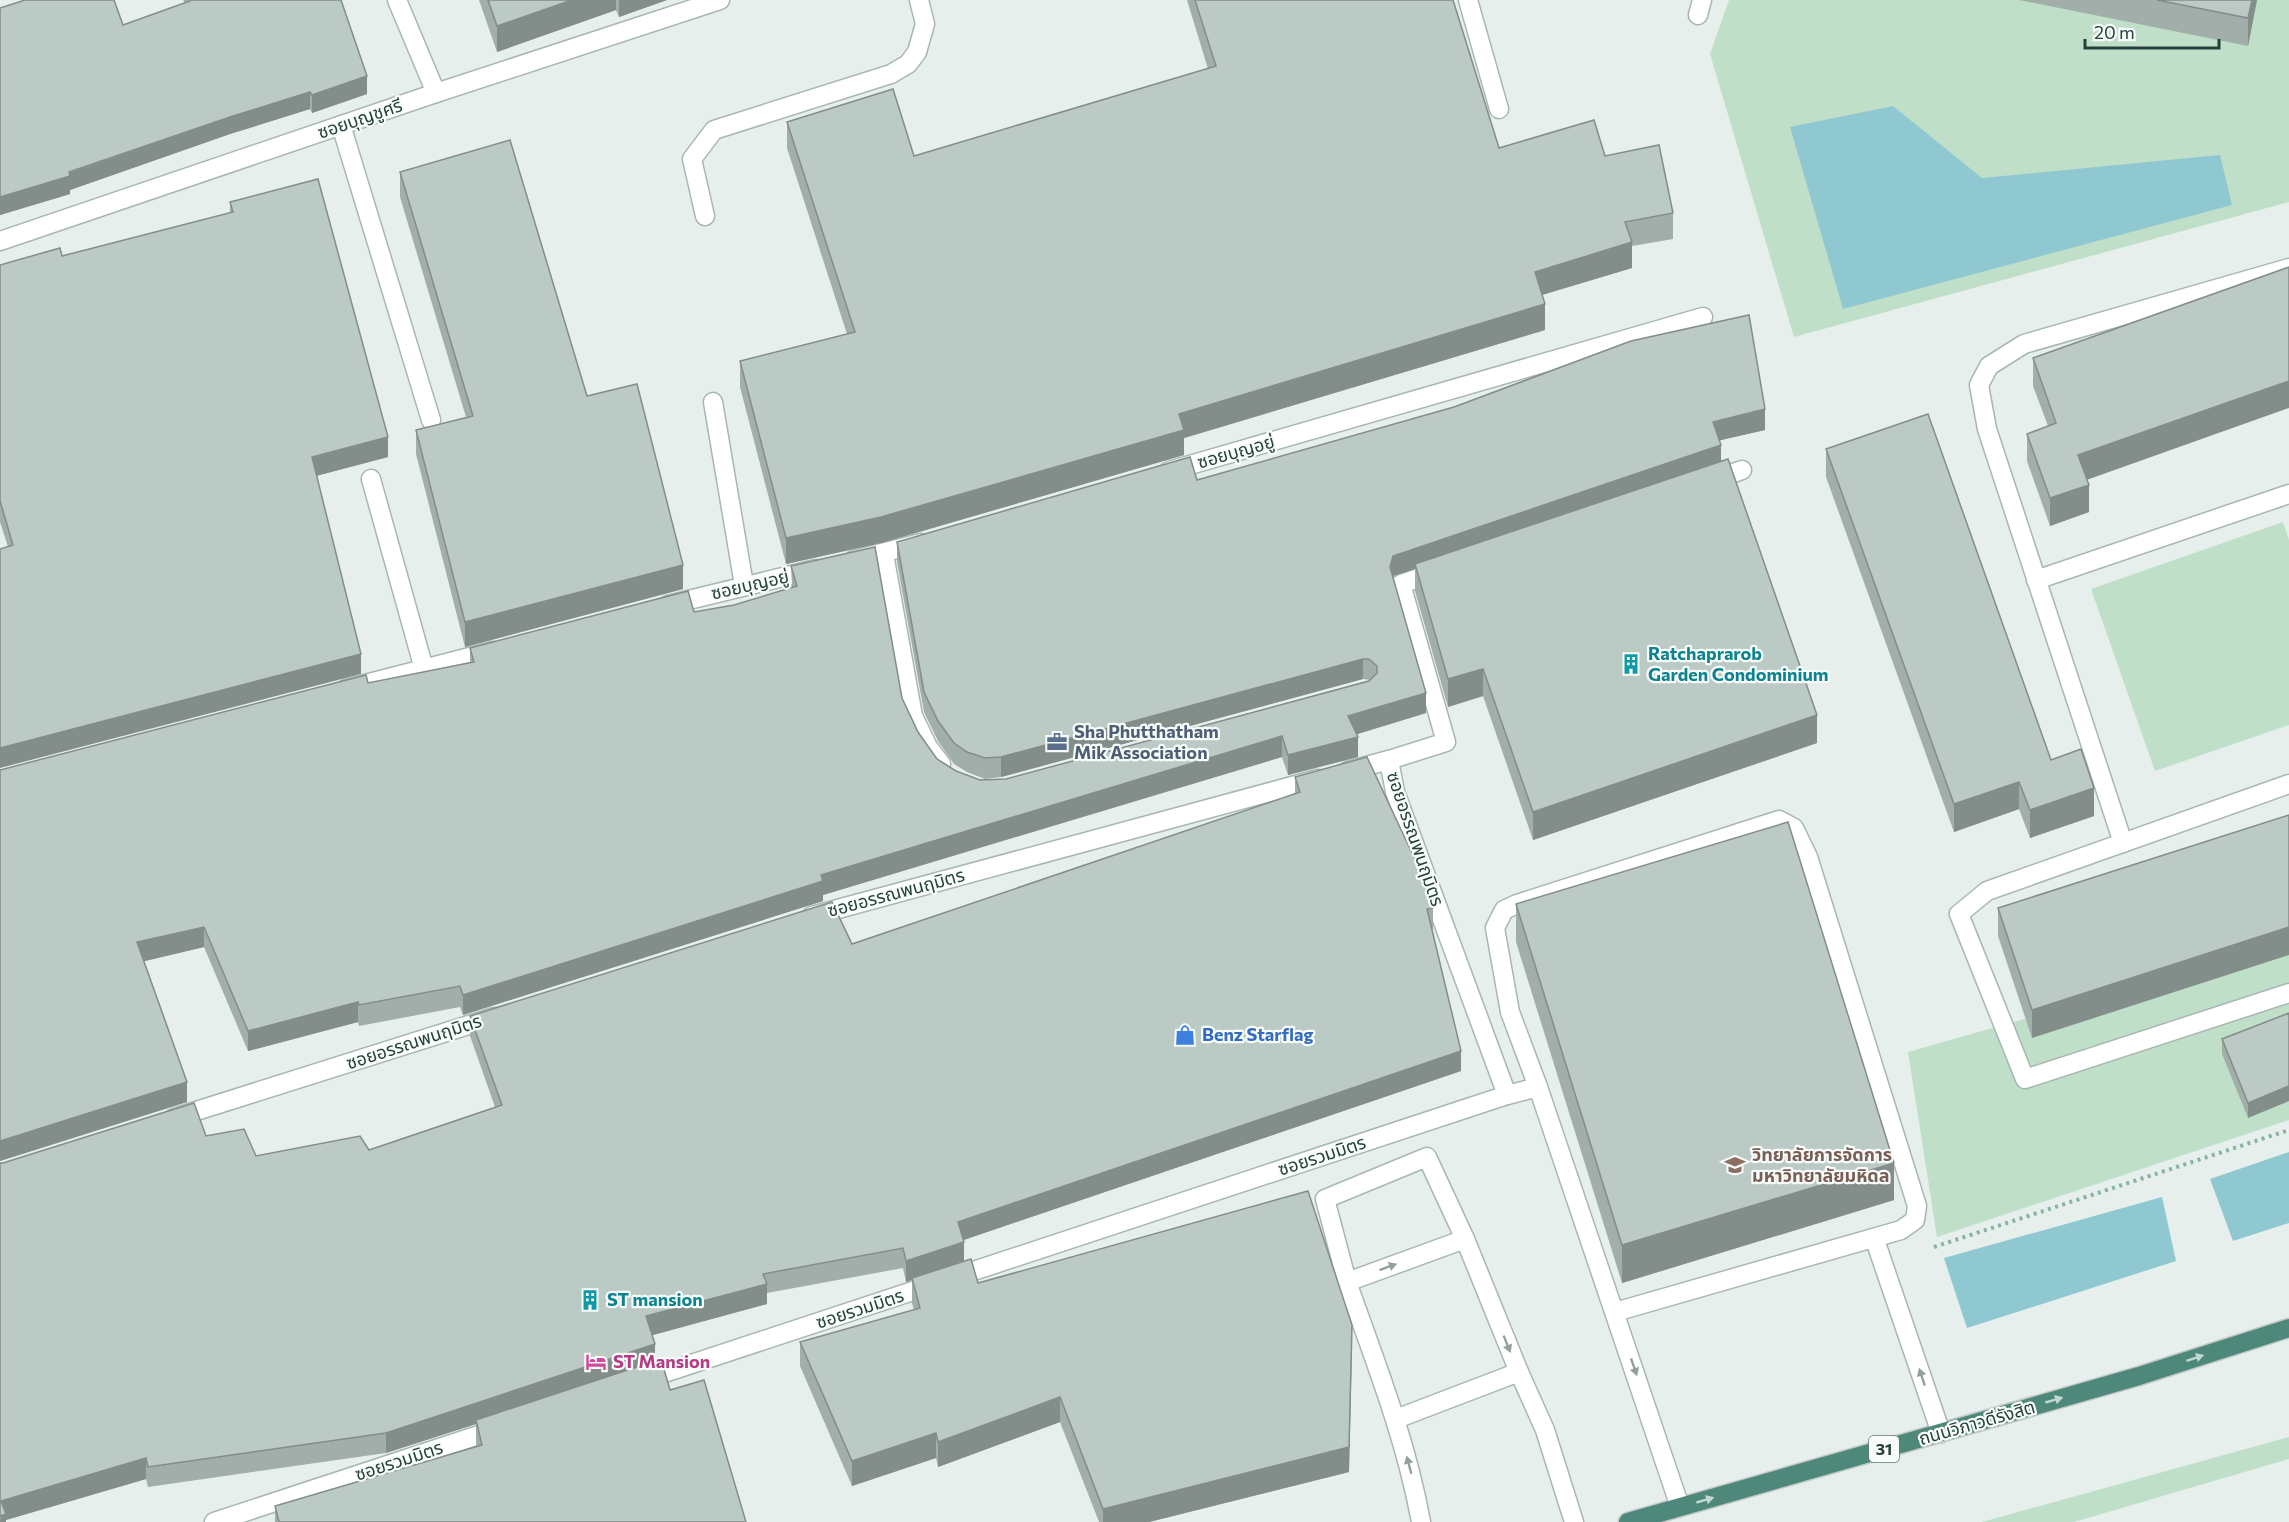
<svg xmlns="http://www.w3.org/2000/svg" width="2289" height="1522" viewBox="0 0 2289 1522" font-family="Commissioner,'Noto Sans Thai',sans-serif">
<rect width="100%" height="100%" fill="#e6efeb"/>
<g fill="#c0dfc8">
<path d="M 1729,0 L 2289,0 L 2289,202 L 1794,337 L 1710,54 Z"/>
<path d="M 2283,522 L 2289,540 L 2289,725 L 2155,771 L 2091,589 Z"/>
<path d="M 2289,944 L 2289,1120 L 1937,1237 L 1908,1052 Z"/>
<path d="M 2289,1437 L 2289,1459 L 2074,1522 L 1982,1522 Z"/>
</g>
<g fill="#90c8d2">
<path d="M 1893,106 L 1982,178 L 2220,155 L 2232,205 L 1843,309 L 1790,127 Z"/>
<path d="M 2289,1152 L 2289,1223 L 2233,1241 L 2210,1179 Z"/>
<path d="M 2162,1197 L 2176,1261 L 1967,1328 L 1944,1258 Z"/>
</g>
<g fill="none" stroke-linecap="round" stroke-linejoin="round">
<g stroke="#a8b7b2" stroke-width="21">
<g id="service">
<path d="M 397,0 L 436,93"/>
<path d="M 1468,0 L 1499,109"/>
<path d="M 1698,15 L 1702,0"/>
<path d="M 705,216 L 692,159 L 714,130 L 891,74 L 908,64 L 917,52 L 925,24 L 919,0"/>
<path d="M 713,402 L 744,585"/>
<path d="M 1710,481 L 1742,470"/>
<path d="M 2036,580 L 2289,494"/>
<path d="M 1389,760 L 1446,742 L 1401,584 L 1436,572"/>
<path d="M 2289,784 L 1987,891 L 1959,914 L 2025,1079 L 2289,993"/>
<path d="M 2123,843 L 1987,429 L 1979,385 L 1989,366 L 2024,344 L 2289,268"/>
<path d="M 1507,1095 L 1538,1087"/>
<path d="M 1877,1237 L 1877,1246 L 1941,1433"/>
<path d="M 1347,1282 L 1325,1199 L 1427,1157 L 1465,1239"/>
<path d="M 1615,1312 L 1901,1230 L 1915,1220 L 1917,1206 L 1808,857 L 1794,828 L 1779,820 L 1517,904 L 1504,910 L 1495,928 L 1510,1012 L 1538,1087 L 1680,1507"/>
<path d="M 1396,1419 L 1519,1372"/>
<path d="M 1421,1522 C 1406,1439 1375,1361 1347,1282 L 1465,1239 L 1519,1372 L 1545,1430 L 1574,1522"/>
</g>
</g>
<g stroke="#a8b7b2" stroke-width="21">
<g id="minor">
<path d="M 341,125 L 431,420"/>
<path d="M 0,241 L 436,93 L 720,0"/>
<path d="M 1169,471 L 1703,317"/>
<path d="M 371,479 L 424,669"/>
<path d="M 884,554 L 913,716 L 928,747 L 941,764"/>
<path d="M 854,560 L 921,543"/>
<path d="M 668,605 L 816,569"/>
<path d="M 346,689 L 493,651"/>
<path d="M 812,916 L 1318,779"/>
<path d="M 174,1118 L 494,1017"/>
<path d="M 643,1380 L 1507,1095 L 1395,792 L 1389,760 L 1348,771"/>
<path d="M 214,1522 L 500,1428"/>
</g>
</g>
<g stroke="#c2cac8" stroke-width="21">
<path id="trunk" d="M 1628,1522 L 2139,1376 L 2289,1328"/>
</g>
<path stroke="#87b2a5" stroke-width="4" stroke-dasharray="3 4.5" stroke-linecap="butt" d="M 1934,1247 L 2289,1130"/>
<use href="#service" stroke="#fff" stroke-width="18"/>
<use href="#minor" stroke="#fff" stroke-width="18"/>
<use href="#trunk" stroke="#4e887b" stroke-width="18"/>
</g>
<g fill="#a1aea9">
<path d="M 183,0 L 341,0 L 367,94 L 312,113 L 310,109 L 230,134 L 70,190 L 70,194 L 0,215 L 123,25 L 185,3 Z"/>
<path d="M 479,0 L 667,0 L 619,17 L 616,10 L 497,52 Z"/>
<path d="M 1187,0 L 1453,0 L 1499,148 L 1605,156 L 1673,213 L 1673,239 L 1632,246 L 1632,268 L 1542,295 L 1545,330 L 1184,438 L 1184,455 L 881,543 L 786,564 L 740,387 L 740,361 L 847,334 L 787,148 L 787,122 L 914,156 L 1208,69 Z"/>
<path d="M 2019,0 L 2257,0 L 2248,46 Z"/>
<path d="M 400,172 L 587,396 L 683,589 L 465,647 L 416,454 L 416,430 L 466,417 L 400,197 Z"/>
<path d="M 230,202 L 388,457 L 316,476 L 361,674 L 8,547 L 0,522 L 0,265 L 62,256 L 230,213 Z"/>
<path d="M 2033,358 L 2087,480 L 2089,512 L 2050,526 L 2027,461 L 2027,434 L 2048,426 L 2033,386 Z"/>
<path d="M 1765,430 L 1719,440 L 1721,461 L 1817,743 L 1533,840 L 1483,696 L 1448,707 L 1415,591 L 1415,569 L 1393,576 L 1426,713 L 1357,734 L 1358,757 L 1288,775 L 1282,757 L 823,895 L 823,901 L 463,1015 L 460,1007 L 359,1026 L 358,1022 L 248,1051 L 204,947 L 143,961 L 187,1102 L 0,1161 L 0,770 L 368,683 L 470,662 L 470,648 L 694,612 L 734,605 L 792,587 L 791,566 L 902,698 L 918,732 L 937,759 L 956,771 L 980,780 L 1006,779 L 1370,680 L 1363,679 L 1001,777 L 985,779 L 967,772 L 954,764 L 938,741 L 924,712 L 897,562 L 897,542 L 1197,480 Z"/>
<path d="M 1826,449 L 2051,760 L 2094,816 L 2030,838 L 2019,809 L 1954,832 L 1826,477 Z"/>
<path d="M 1295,777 L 1433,908 L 1433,929 L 1432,929 L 1461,1071 L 963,1240 L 964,1261 L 978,1283 L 1352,1350 L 1349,1472 L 1149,1522 L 1099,1522 L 1060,1422 L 938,1467 L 936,1458 L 852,1486 L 800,1366 L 800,1342 L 914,1310 L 912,1303 L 912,1280 L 906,1282 L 903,1268 L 767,1293 L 767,1304 L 652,1335 L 655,1361 L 746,1522 L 275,1522 L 275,1506 L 476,1447 L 476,1424 L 386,1453 L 148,1487 L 146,1479 L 6,1520 L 6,1522 L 3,1163 L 206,1136 L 256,1156 L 369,1150 L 495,1107 L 470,1036 L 470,1016 L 852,944 L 1295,794 Z"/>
<path d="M 2289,815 L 2032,1038 L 1998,936 L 1998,908 Z"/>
<path d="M 1516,904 L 1894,1200 L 1622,1283 L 1516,942 Z"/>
<path d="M 2289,1013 L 2248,1118 L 2222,1054 L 2222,1039 Z"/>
</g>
<g fill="#838d89">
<path d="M 572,0 L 616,0 L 616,10 L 497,52 L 497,26 Z"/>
<path d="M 619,0 L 667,0 L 619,17 Z"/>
<path d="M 2252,0 L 2257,0 L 2248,46 L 2248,18 Z"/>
<path d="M 367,76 L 367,94 L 312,113 L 312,95 Z"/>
<path d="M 310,92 L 310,109 L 230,134 L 70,190 L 70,194 L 0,215 L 0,197 L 230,117 Z"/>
<path d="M 1632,242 L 1632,268 L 1535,297 L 1535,272 Z"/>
<path d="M 1545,304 L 1545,330 L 1184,438 L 1184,455 L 881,543 L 786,564 L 786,538 L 1179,414 Z"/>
<path d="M 2289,381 L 2289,408 L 2078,483 L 2078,455 Z"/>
<path d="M 1765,409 L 1765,430 L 1713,442 L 1713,422 Z"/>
<path d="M 388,437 L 388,457 L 312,477 L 312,457 Z"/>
<path d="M 1721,445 L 1721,465 L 1415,564 L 1415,569 L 1393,576 L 1390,567 L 1393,556 Z"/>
<path d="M 2089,485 L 2089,512 L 2050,526 L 2050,498 Z"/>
<path d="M 683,565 L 683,589 L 465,647 L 465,622 Z"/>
<path d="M 361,654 L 361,674 L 0,768 L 0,748 Z"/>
<path d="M 1363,659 L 1363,679 L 1001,777 L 1001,757 Z"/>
<path d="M 1483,669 L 1483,696 L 1448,707 L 1448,679 Z"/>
<path d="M 1426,693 L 1426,713 L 1348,737 L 1348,716 Z"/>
<path d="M 1817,715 L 1817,743 L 1533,840 L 1533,812 Z"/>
<path d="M 1282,736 L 1282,757 L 823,895 L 823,901 L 463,1015 L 463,995 L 821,875 Z"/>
<path d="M 1358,737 L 1358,757 L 1288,775 L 1288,755 Z"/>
<path d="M 2019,782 L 2019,809 L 1954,832 L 1954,804 Z"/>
<path d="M 2094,788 L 2094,816 L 2030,838 L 2030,810 Z"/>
<path d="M 204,927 L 204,947 L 137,963 L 137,942 Z"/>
<path d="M 2289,927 L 2289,955 L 2032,1038 L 2032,1010 Z"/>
<path d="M 358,1002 L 358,1022 L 248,1051 L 248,1031 Z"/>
<path d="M 1461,1051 L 1461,1071 L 958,1242 L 958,1222 Z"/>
<path d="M 187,1082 L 187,1102 L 0,1161 L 0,1141 Z"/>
<path d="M 2289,1086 L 2289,1101 L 2248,1118 L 2248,1103 Z"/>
<path d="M 1894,1163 L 1894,1200 L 1622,1283 L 1622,1245 Z"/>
<path d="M 964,1242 L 964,1262 L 906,1282 L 906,1261 Z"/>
<path d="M 767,1284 L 767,1304 L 646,1337 L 646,1316 Z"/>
<path d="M 1352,1325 L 1349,1472 L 1149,1522 L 1103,1522 L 1103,1509 Z"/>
<path d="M 655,1344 L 655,1365 L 476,1420 L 476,1424 L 386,1453 L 386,1433 Z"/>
<path d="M 1060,1397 L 1060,1422 L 938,1467 L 938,1442 Z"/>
<path d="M 936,1433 L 936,1458 L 852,1486 L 852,1461 Z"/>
<path d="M 146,1458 L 146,1479 L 6,1520 L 6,1522 L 0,1522 L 1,1501 Z"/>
</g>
<g fill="#bbcac4" stroke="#838d89" stroke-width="1.5">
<path d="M 25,0 L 114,0 L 123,25 L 190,1 L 190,0 L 341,0 L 367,76 L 312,95 L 310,92 L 230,117 L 69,172 L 70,176 L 0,197 L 0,8 Z"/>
<path d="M 488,0 L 572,0 L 497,26 Z"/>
<path d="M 1195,0 L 1453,0 L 1499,148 L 1594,120 L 1605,156 L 1659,145 L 1673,213 L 1625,222 L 1632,242 L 1535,272 L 1545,304 L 1179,414 L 1184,430 L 881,517 L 786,538 L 740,361 L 855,332 L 787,122 L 893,89 L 914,156 L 1216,66 Z"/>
<path d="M 2157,0 L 2252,0 L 2248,18 Z"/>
<path d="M 510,140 L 587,396 L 637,384 L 683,565 L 465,622 L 416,430 L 473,416 L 400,172 Z"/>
<path d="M 318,179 L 388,437 L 312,457 L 361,654 L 0,748 L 0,549 L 13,545 L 0,501 L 0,265 L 60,248 L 62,256 L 233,212 L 230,202 Z"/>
<path d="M 2289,267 L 2289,381 L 2078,455 L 2089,485 L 2050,498 L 2027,434 L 2056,423 L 2033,358 Z"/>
<path d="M 1749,315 L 1765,409 L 1713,422 L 1721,445 L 1393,556 L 1390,567 L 1426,693 L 1348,716 L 1358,737 L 1288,755 L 1282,736 L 821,875 L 823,881 L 463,995 L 460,986 L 359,1005 L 358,1002 L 248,1031 L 204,927 L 137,942 L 187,1082 L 0,1141 L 0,770 L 366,675 L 368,683 L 474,662 L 470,648 L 688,591 L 694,612 L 734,605 L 797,586 L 791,566 L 875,547 L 902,698 L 918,732 L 937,759 L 956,771 L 980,780 L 1006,779 L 1369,681 L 1377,673 L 1377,666 L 1369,659 L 1363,659 L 1001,757 L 985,758 L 967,752 L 954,743 L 938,721 L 924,692 L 897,542 L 1190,457 L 1197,480 L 1454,407 L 1631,341 Z"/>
<path d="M 1928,414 L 2051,760 L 2081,749 L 2094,788 L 2030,810 L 2019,782 L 1954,804 L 1826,449 Z"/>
<path d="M 1728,459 L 1817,715 L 1533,812 L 1483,669 L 1448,679 L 1415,564 Z"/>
<path d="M 1367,757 L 1419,868 L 1433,908 L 1427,909 L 1461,1051 L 958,1222 L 964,1242 L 906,1261 L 903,1248 L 763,1274 L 767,1284 L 646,1316 L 655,1344 L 386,1433 L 148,1467 L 146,1458 L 1,1501 L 6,1514 L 0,1516 L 0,1163 L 3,1163 L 194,1103 L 206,1136 L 244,1129 L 256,1156 L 360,1136 L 369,1150 L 502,1105 L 470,1016 L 832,902 L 852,944 L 1300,792 L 1295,777 Z"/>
<path d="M 2289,815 L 2289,927 L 2032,1010 L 1998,908 Z"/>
<path d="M 1788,822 L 1894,1163 L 1622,1245 L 1516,904 Z"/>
<path d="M 2289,1013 L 2289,1086 L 2248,1103 L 2222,1039 Z"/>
<path d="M 1308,1191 L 1352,1325 L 1349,1447 L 1103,1509 L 1060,1397 L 938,1442 L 936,1433 L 852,1461 L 800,1342 L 920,1308 L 912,1278 L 971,1259 L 978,1283 Z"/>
<path d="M 661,1359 L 670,1390 L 704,1380 L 746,1522 L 279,1522 L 275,1506 L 482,1445 L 476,1420 Z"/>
</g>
<defs><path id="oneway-solid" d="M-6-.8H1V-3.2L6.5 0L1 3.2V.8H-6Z" transform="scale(1.5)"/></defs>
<g fill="#92a09c">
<use href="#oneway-solid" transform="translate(1388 1267) rotate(-20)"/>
<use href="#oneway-solid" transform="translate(1507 1344) rotate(68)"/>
<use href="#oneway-solid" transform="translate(1634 1367) rotate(71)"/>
<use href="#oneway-solid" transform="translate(1922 1377) rotate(-108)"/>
<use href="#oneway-solid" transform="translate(1409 1465) rotate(-105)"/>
</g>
<g fill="#c4d8d3">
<use href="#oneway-solid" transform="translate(2195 1358) rotate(-18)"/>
<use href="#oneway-solid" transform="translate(2054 1400) rotate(-16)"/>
<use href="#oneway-solid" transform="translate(1705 1500) rotate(-16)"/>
</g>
<defs>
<g id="building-bare" transform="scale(1.62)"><path d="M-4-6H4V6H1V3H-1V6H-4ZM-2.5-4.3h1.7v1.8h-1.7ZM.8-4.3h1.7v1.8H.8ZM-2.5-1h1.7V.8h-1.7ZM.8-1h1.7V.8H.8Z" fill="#0f9aa8" stroke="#f7fbf9" stroke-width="2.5" paint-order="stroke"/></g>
<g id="office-bare" transform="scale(1.62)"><path d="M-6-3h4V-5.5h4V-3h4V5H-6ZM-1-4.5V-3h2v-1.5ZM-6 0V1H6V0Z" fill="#5c6f8a" stroke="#f7fbf9" stroke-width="2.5" paint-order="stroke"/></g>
<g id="shop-bare" transform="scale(1.62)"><path d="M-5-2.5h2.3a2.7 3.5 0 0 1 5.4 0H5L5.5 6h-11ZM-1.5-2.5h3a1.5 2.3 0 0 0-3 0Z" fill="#3f7fe0" stroke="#f7fbf9" stroke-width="2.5" paint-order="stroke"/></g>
<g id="university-bare" transform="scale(1.62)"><path d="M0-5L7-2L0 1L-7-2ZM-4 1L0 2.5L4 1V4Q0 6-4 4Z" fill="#8d6e63" stroke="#f7fbf9" stroke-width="2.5" paint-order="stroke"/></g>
<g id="hotel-bare" transform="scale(1.62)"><path d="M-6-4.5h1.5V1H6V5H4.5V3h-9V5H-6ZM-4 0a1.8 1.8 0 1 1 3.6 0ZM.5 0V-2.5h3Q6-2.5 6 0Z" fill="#d1479c" stroke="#f7fbf9" stroke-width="2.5" paint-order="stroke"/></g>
</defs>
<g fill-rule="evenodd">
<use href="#building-bare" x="1631" y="664"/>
<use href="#office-bare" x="1057" y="742"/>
<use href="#shop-bare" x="1185" y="1035"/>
<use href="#university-bare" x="1735" y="1165"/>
<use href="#building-bare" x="590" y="1300"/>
<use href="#hotel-bare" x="596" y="1362"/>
</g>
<g text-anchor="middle" stroke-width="4.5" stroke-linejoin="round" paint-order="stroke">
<rect fill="#f7fbf9" stroke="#647973" stroke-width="1.5" x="1869" y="1436" width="30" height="26" rx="4.5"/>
<g font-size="16" font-weight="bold" fill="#25413a">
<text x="1884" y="1455">31</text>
</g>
<g font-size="18" fill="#25413a" stroke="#f7fbf9">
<text transform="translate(360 119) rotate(-19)" y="6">ซอยบุญชูศรี</text>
<text transform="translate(1236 452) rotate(-16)" y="6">ซอยบุญอยู่</text>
<text transform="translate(750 585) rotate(-13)" y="6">ซอยบุญอยู่</text>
<text transform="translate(1415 839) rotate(71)" y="6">ซอยอรรณพนฤมิตร</text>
<text transform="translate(896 893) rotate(-15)" y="6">ซอยอรรณพนฤมิตร</text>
<text transform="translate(414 1042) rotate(-18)" y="6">ซอยอรรณพนฤมิตร</text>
<text transform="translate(1322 1156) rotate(-18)" y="6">ซอยรวมมิตร</text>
<text transform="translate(860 1309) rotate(-18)" y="6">ซอยรวมมิตร</text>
<text transform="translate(1977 1423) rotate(-16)" y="6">ถนนวิภาวดีรังสิต</text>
<text transform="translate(399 1461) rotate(-18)" y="6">ซอยรวมมิตร</text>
</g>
<g font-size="18" font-weight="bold" fill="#0d838f" stroke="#f7fbf9" text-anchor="start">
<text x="1648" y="660">Ratchaprarob<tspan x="1648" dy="21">Garden Condominium</tspan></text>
<text x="607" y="1306">ST mansion</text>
</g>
<g font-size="18" font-weight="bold" fill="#4e5e75" stroke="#f7fbf9" text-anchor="start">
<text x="1074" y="738">Sha Phutthatham<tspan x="1074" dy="21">Mik Association</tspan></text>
</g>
<g font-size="18" font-weight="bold" fill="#366cbe" stroke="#f7fbf9" text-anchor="start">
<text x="1202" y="1041">Benz Starflag</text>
</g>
<g font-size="18" font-weight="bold" fill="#785e54" stroke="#f7fbf9" text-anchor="start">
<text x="1752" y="1161">วิทยาลัยการจัดการ<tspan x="1752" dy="21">มหาวิทยาลัยมหิดล</tspan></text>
</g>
<g font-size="18" font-weight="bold" fill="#b23c85" stroke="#f7fbf9" text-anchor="start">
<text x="613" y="1368">ST Mansion</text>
</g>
</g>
<path d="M2085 39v9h134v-9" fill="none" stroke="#25413a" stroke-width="3"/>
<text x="2094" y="39" font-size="18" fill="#25413a" stroke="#f7fbf9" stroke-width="4.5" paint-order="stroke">20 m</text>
</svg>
